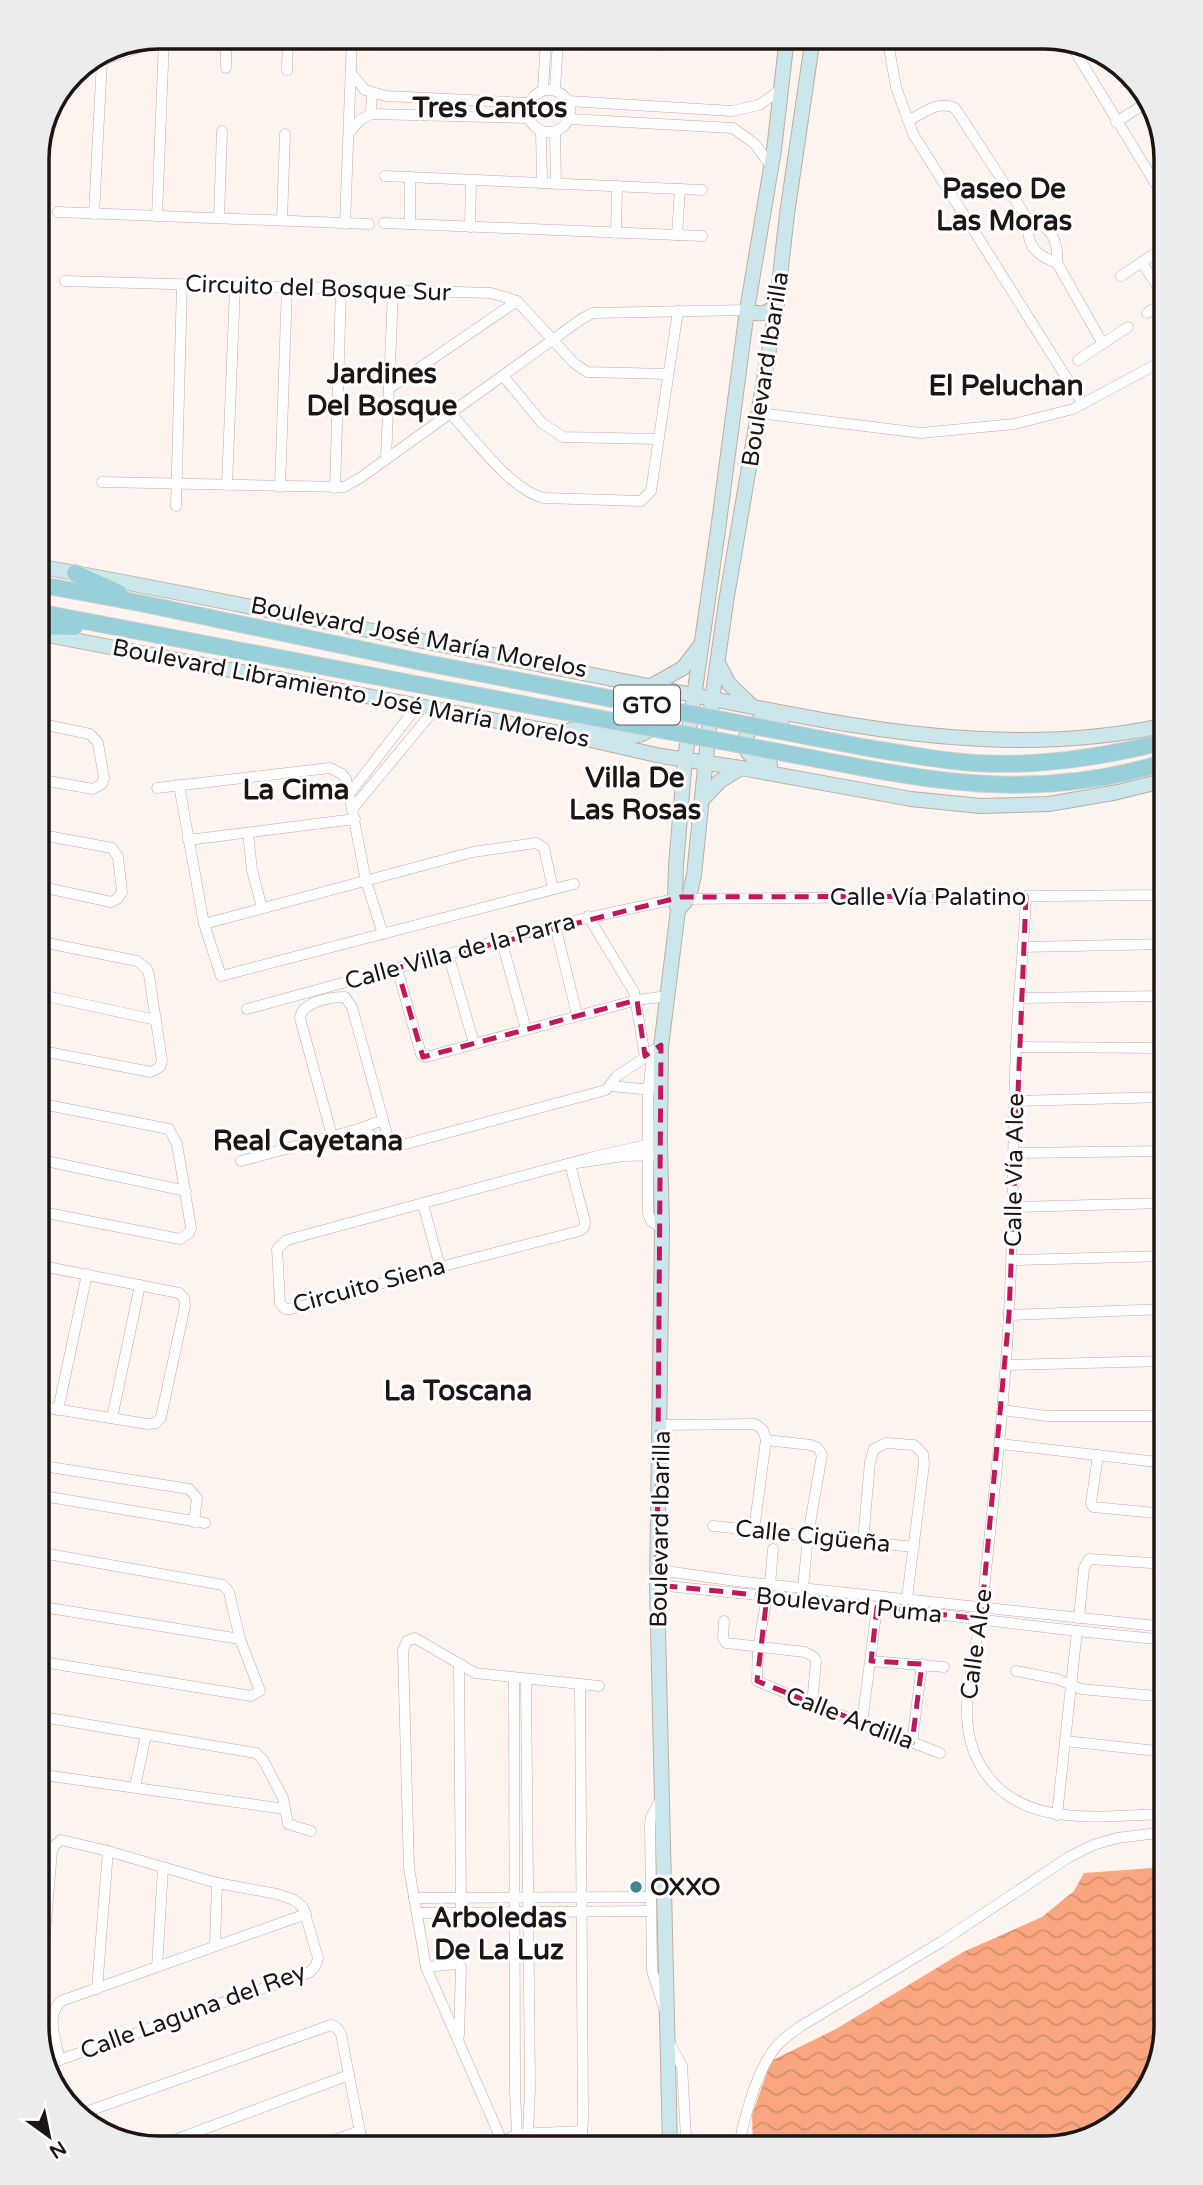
<svg xmlns="http://www.w3.org/2000/svg" width="1203" height="2185" viewBox="0 0 1203 2185" font-family="'Varela Round',sans-serif">
<defs>
<pattern id="water-waves" width="16" height="10" patternUnits="userSpaceOnUse" patternTransform="scale(1.75)"><rect width="16" height="10" fill="#faa781"/><path d="M0 5q4-4 8 0t8 0" fill="none" stroke="#d68f6e"/></pattern>
</defs>
<rect width="100%" height="100%" fill="#fdf4f0"/>
<path fill="url(#water-waves)" d="M 1166,1867 L 1166,2026 L 1146,2093 L 1091,2139 L 1043,2148 L 753,2148 L 752,2115 L 771,2061 L 836,2029 L 963,1952 L 1042,1917 L 1074,1891 L 1084,1873 Z"/>
<g fill="none" stroke-linecap="round" stroke-linejoin="round">
<g stroke="#c1aca3" stroke-width="11">
<g id="street">
<path d="M 487,37 L 661,45"/>
<path d="M 887,37 L 896,87 L 913,134 L 1083,404"/>
<path d="M 1070,43 L 1166,201"/>
<path d="M 80,68 L 169,37"/>
<path d="M 226,68 L 226,37"/>
<path d="M 287,70 L 288,37"/>
<path d="M 351,73 L 365,90 L 386,96 L 529,103"/>
<circle cx="549" cy="111" r="21"/>
<path d="M 543,90 L 546,39"/>
<path d="M 555,90 L 558,40"/>
<path d="M 568,101 L 732,111 L 759,105 L 780,90"/>
<path d="M 371,114 L 372,93"/>
<path d="M 569,119 L 733,128 L 755,144 L 771,166"/>
<path d="M 908,121 C 923,113 938,100 955,108 L 1027,218 C 1027,245 1033,254 1057,263"/>
<path d="M 1116,122 L 1148,102"/>
<path d="M 541,131 L 542,183"/>
<path d="M 555,132 L 556,184"/>
<path d="M 349,133 L 360,120 L 371,114 L 528,118"/>
<path d="M 385,176 L 702,190"/>
<path d="M 58,212 L 369,224"/>
<path d="M 94,214 L 102,60"/>
<path d="M 157,216 L 164,39"/>
<path d="M 219,218 L 222,131"/>
<path d="M 1027,218 C 1050,226 1059,239 1057,263 L 1103,344"/>
<path d="M 282,220 L 285,134"/>
<path d="M 384,223 L 702,236"/>
<path d="M 345,224 L 352,37"/>
<path d="M 410,224 L 410,177"/>
<path d="M 470,227 L 471,181"/>
<path d="M 616,233 L 617,186"/>
<path d="M 677,235 L 680,189"/>
<path d="M 1142,263 L 1166,299"/>
<path d="M 1121,276 L 1166,246"/>
<path d="M 65,281 L 491,293 L 517,301 L 574,363 L 587,372 L 668,374"/>
<path d="M 1147,313 L 1166,301"/>
<path d="M 1078,360 L 1128,327"/>
<path d="M 504,377 L 542,423 L 563,437 L 658,439"/>
<path d="M 390,388 L 517,301"/>
<path d="M 759,413 L 921,433 L 1014,424 L 1073,409 L 1166,359"/>
<path d="M 451,414 C 474,439 512,491 544,498 L 641,501 L 651,491 L 678,311"/>
<path d="M 386,459 L 393,291"/>
<path d="M 102,482 L 344,487 L 360,478 L 583,318 L 593,313 L 747,310"/>
<path d="M 227,485 L 235,286"/>
<path d="M 280,487 L 287,287"/>
<path d="M 335,488 L 341,289"/>
<path d="M 176,506 L 182,284"/>
<path d="M 37,779 L 93,789 L 102,784 L 104,778 L 98,743 L 90,734 L 37,723"/>
<path d="M 179,785 L 204,924 L 221,976 L 574,884"/>
<path d="M 157,788 L 330,768 L 342,774 L 346,779 L 366,881 L 383,934"/>
<path d="M 350,793 L 418,705"/>
<path d="M 353,808 L 435,709"/>
<path d="M 248,833 L 252,870 L 262,908"/>
<path d="M 188,840 L 355,819"/>
<path d="M 37,886 L 111,902 L 117,899 L 122,892 L 118,857 L 112,848 L 37,834"/>
<path d="M 1026,896 C 1024,947 1018,997 1016,1048 C 1012,1136 1014,1225 1009,1313 C 1004,1409 993,1504 983,1599 C 978,1654 950,1717 982,1768 C 1021,1831 1104,1815 1166,1814"/>
<path d="M 588,916 L 634,992 L 645,1056"/>
<path d="M 204,924 L 473,852 L 536,843 L 544,848 L 553,889"/>
<path d="M 555,925 L 577,1015"/>
<path d="M 501,939 L 526,1029"/>
<path d="M 1024,947 L 1166,944"/>
<path d="M 448,954 L 474,1043"/>
<path d="M 397,968 L 421,1054 L 426,1057 L 637,1000 L 668,996"/>
<path d="M 37,994 L 156,1020"/>
<path d="M 1019,998 L 1166,996"/>
<path d="M 247,1009 L 555,925 L 675,899 L 1166,895"/>
<path d="M 1016,1047 L 1166,1048"/>
<path d="M 37,1050 L 151,1072 L 160,1067 L 162,1061 L 149,975 L 147,969 L 137,961 L 37,941"/>
<path d="M 653,1050 L 648,1091 L 648,1213 L 651,1221 L 662,1228"/>
<path d="M 611,1086 L 652,1090"/>
<path d="M 1015,1101 L 1166,1097"/>
<path d="M 359,1129 L 383,1120"/>
<path d="M 332,1136 L 300,1018 C 302,1002 330,997 345,997 L 352,1007 L 390,1145"/>
<path d="M 660,1142 L 593,1157 L 287,1240 L 277,1249 L 280,1303 L 285,1309 L 291,1309 L 440,1267 L 579,1231 L 584,1228 L 585,1222 L 570,1164 L 623,1156 L 660,1155"/>
<path d="M 1015,1153 L 1166,1151"/>
<path d="M 37,1159 L 186,1191"/>
<path d="M 241,1161 L 359,1129 L 390,1145 L 402,1145 L 606,1090 L 617,1076 L 661,1047"/>
<path d="M 423,1204 L 440,1267"/>
<path d="M 1013,1207 L 1166,1203"/>
<path d="M 37,1211 L 180,1239 L 189,1233 L 191,1228 L 177,1144 L 169,1129 L 37,1103"/>
<path d="M 1012,1260 L 1166,1256"/>
<path d="M 1009,1315 L 1166,1309"/>
<path d="M 1006,1365 L 1166,1361"/>
<path d="M 37,1406 L 147,1424 L 156,1423 L 161,1417 L 185,1306 L 184,1298 L 179,1293 L 37,1265"/>
<path d="M 58,1410 L 87,1274"/>
<path d="M 1003,1410 L 1046,1416 L 1166,1416"/>
<path d="M 112,1418 L 140,1285"/>
<path d="M 661,1425 L 755,1424 L 763,1430 L 766,1440 L 754,1530"/>
<path d="M 766,1440 L 811,1445 L 818,1448 L 822,1455 L 808,1535 L 803,1588"/>
<path d="M 1000,1444 L 1166,1463"/>
<path d="M 1098,1455 L 1091,1503 L 1093,1507 L 1166,1514"/>
<path d="M 37,1465 L 189,1489 L 197,1498 L 194,1522"/>
<path d="M 37,1495 L 205,1523"/>
<path d="M 713,1526 L 914,1547"/>
<path d="M 863,1541 L 870,1462 L 874,1449 L 886,1443 L 914,1445 L 923,1454 L 924,1464 L 907,1598"/>
<path d="M 658,1570 L 736,1581 L 1166,1627"/>
<path d="M 657,1585 L 877,1607 L 1077,1631 L 1166,1640"/>
<path d="M 770,1585 L 773,1549"/>
<path d="M 767,1596 L 758,1648 L 757,1681 L 812,1704 L 940,1753"/>
<path d="M 37,1606 L 240,1639"/>
<path d="M 1079,1618 L 1084,1568 L 1089,1559 L 1166,1564"/>
<path d="M 724,1621 L 723,1638 L 726,1643 L 805,1652 L 814,1657 L 816,1661 L 812,1704"/>
<path d="M 37,1661 L 251,1696 L 260,1691 L 240,1639 L 229,1592 L 223,1585 L 37,1552"/>
<path d="M 871,1661 L 944,1667"/>
<path d="M 459,1663 L 461,1910"/>
<path d="M 1016,1671 L 1057,1679 L 1081,1689 L 1166,1697"/>
<path d="M 514,1678 L 515,2091 L 517,2134 L 522,2146"/>
<path d="M 580,1685 L 583,2118 L 581,2148"/>
<path d="M 37,1716 L 256,1753 L 263,1760 L 283,1798 L 288,1824 L 311,1831"/>
<path d="M 862,1723 L 877,1607"/>
<path d="M 1065,1741 L 1166,1752"/>
<path d="M 912,1743 L 922,1664"/>
<path d="M 37,1774 L 285,1809"/>
<path d="M 135,1787 L 146,1735"/>
<path d="M 662,1797 L 651,1817 L 650,1825 L 652,1971 L 664,2008"/>
<path d="M 1057,1815 L 1077,1631"/>
<path d="M 414,1898 L 650,1897"/>
<path d="M 417,1913 L 650,1911"/>
<path d="M 215,1945 L 217,1883"/>
<path d="M 157,1967 L 163,1868"/>
<path d="M 426,1967 L 456,1964 L 461,1967 L 459,2035"/>
<path d="M 97,1989 L 108,1851"/>
<path d="M 669,2042 L 682,2066 L 686,2138 L 689,2148"/>
<path d="M 42,2052 C 46,2043 40,2011 41,1998 C 43,1949 48,1900 52,1851 L 54,1846 L 61,1840 L 108,1851 L 217,1883 L 277,1894 L 294,1900 L 303,1907 L 318,1958 L 316,1965 L 310,1972 L 45,2065"/>
<path d="M 60,2060 C 56,2041 45,2016 61,2001 L 306,1914"/>
<path d="M 80,2114 L 331,2025 L 336,2027 L 341,2034 L 363,2148"/>
<path d="M 503,2142 L 517,2134 L 582,2131"/>
<path d="M 153,2148 L 349,2075"/>
<path d="M 312,2148 L 360,2131"/>
<path d="M 505,2148 L 426,1967 L 409,1868 L 403,1650 L 407,1641 L 415,1638 L 475,1673 L 599,1686"/>
<path d="M 522,2148 L 528,2133 L 530,2090 L 526,1680"/>
<path d="M 738,2148 C 745,2117 753,2083 770,2055 C 777,2043 790,2034 801,2026 L 941,1942 L 1069,1857 L 1093,1845 L 1117,1838 L 1166,1832"/>
</g>
</g>
<g stroke="#c1aca3" stroke-width="16">
<g id="secondary">
<path d="M 747,310 C 759,316 769,314 777,303"/>
<path d="M 37,566 C 241,603 444,646 648,686 C 818,719 993,764 1166,725"/>
<path d="M 37,633 L 560,733 L 661,756 L 741,768 L 911,799 L 981,806 L 1049,804 L 1118,792 L 1166,780"/>
<path d="M 718,663 L 729,684 L 750,704"/>
<path d="M 651,686 L 683,668 L 700,646"/>
<path d="M 571,730 C 595,726 639,750 653,724 C 656,717 657,710 653,703 C 649,694 640,692 631,690"/>
<path d="M 770,765 C 740,758 737,735 762,719 L 782,720"/>
<path d="M 702,800 L 720,781 L 741,768"/>
<path d="M 678,910 L 689,897 L 694,875 L 712,700 L 726,602 L 777,303 L 787,214 L 813,37"/>
<path d="M 670,2148 L 657,1585 L 662,1228 L 660,1142 L 661,1047 L 678,910 L 675,899 L 676,865 L 685,759 L 718,530 L 747,310 L 774,150 L 787,37"/>
</g>
</g>
<g stroke="#d2d0d0" stroke-width="18">
<g id="primary">
<path d="M 75,573 L 119,593"/>
<path d="M 37,584 L 140,603 L 426,663"/>
<path d="M 37,612 L 421,685"/>
<path d="M 37,626 L 74,627"/>
<path d="M 868,748 C 903,753 939,761 975,763 C 1040,767 1104,757 1166,741"/>
<path d="M 859,767 C 967,788 1059,795 1166,762"/>
</g>
</g>
<use href="#street" stroke="#fff" stroke-width="10"/>
<use href="#secondary" stroke="#cbe7ec" stroke-width="14"/>
<use href="#primary" stroke="#98d0d9" stroke-width="16"/>
<g stroke="#d2d0d0" stroke-width="18" stroke-linecap="butt">
<g id="primary-bridge">
<path d="M 426,663 L 868,748"/>
<path d="M 421,685 L 859,767"/>
</g>
</g>
<use href="#primary-bridge" stroke="#98d0d9" stroke-width="16"/>
</g>
<path fill="none" stroke="#c2185b" stroke-width="5" stroke-dasharray="14 9" stroke-linejoin="round" d="M 1026,896 L 1009,1315 L 981,1619 L 877,1607 L 871,1661 L 922,1664 L 912,1743 L 757,1681 L 767,1596 L 657,1585 L 661,1045 L 645,1056 L 637,1000 L 423,1057 L 397,968 L 681,897 Z"/>
<circle fill="#408691" stroke="#fff" stroke-width="2.5" cx="636" cy="1887" r="7"/>
<g text-anchor="middle" stroke-width="6" stroke-linejoin="round" paint-order="stroke">
<rect fill="#fff" stroke="#615b59" stroke-width="2" x="614" y="685.5" width="66" height="39" rx="5"/>
<g font-size="23" font-weight="bold" fill="#1d1512">
<text x="647" y="713">GTO</text>
</g>
<g font-size="24" fill="#1d1512" stroke="#fff">
<text transform="translate(318 288) rotate(2)" y="8">Circuito del Bosque Sur</text>
<text transform="translate(765 369) rotate(-81)" y="8">Boulevard Ibarilla</text>
<text transform="translate(419 637) rotate(11)" y="8">Boulevard José María Morelos</text>
<text transform="translate(351 693) rotate(11)" y="8">Boulevard Libramiento José María Morelos</text>
<text x="928" y="905">Calle Vía Palatino</text>
<text transform="translate(460 951) rotate(-15)" y="8">Calle Villa de la Parra</text>
<text transform="translate(1014 1170) rotate(-89)" y="8">Calle Vía Alce</text>
<text transform="translate(369 1285) rotate(-15)" y="8">Circuito Siena</text>
<text transform="translate(660 1529) rotate(-89)" y="8">Boulevard Ibarilla</text>
<text transform="translate(813 1536) rotate(6)" y="8">Calle Cigüeña</text>
<text transform="translate(849 1605) rotate(6)" y="8">Boulevard Puma</text>
<text transform="translate(976 1644) rotate(-82)" y="8">Calle Alce</text>
<text transform="translate(850 1718) rotate(21)" y="8">Calle Ardilla</text>
<text transform="translate(193 2011) rotate(-20)" y="8">Calle Laguna del Rey</text>
</g>
<g font-size="24" font-weight="bold" fill="#1d1512" stroke="#fff" text-anchor="start">
<text x="650" y="1895">OXXO</text>
</g>
<g font-size="28" font-weight="bold" fill="#1d1512" stroke="#fff">
<text x="490" y="117">Tres Cantos</text>
<text x="1004" y="198">Paseo De<tspan x="1004" dy="32">Las Moras</tspan></text>
<text x="382" y="383">Jardines<tspan x="382" dy="32">Del Bosque</tspan></text>
<text x="1006" y="395">El Peluchan</text>
<text x="635" y="787">Villa De<tspan x="635" dy="32">Las Rosas</tspan></text>
<text x="296" y="799">La Cima</text>
<text x="308" y="1150">Real Cayetana</text>
<text x="458" y="1400">La Toscana</text>
<text x="499" y="1927">Arboledas<tspan x="499" dy="32">De La Luz</tspan></text>
</g>
</g>
<path d="M0 0H1203V2185H0ZM159 49H1044A110 110 0 0 1 1154 159V2026A110 110 0 0 1 1044 2136H159A110 110 0 0 1 49 2026V159A110 110 0 0 1 159 49Z" fill="#edecec" fill-rule="evenodd"/>
<path fill="none" stroke="#1d1512" stroke-width="3.5" d="M159 49H1044A110 110 0 0 1 1154 159V2026A110 110 0 0 1 1044 2136H159A110 110 0 0 1 49 2026V159A110 110 0 0 1 159 49Z"/>
<g transform="translate(49 2136) rotate(147)" stroke="#ffffff" stroke-width="5" paint-order="stroke">
<path d="M0-5L12 26L0 18L-12 26Z" fill="#1d1512"/>
<text y="-10" font-size="19" font-weight="bold" text-anchor="middle" fill="#1d1512">N</text>
</g>
</svg>
